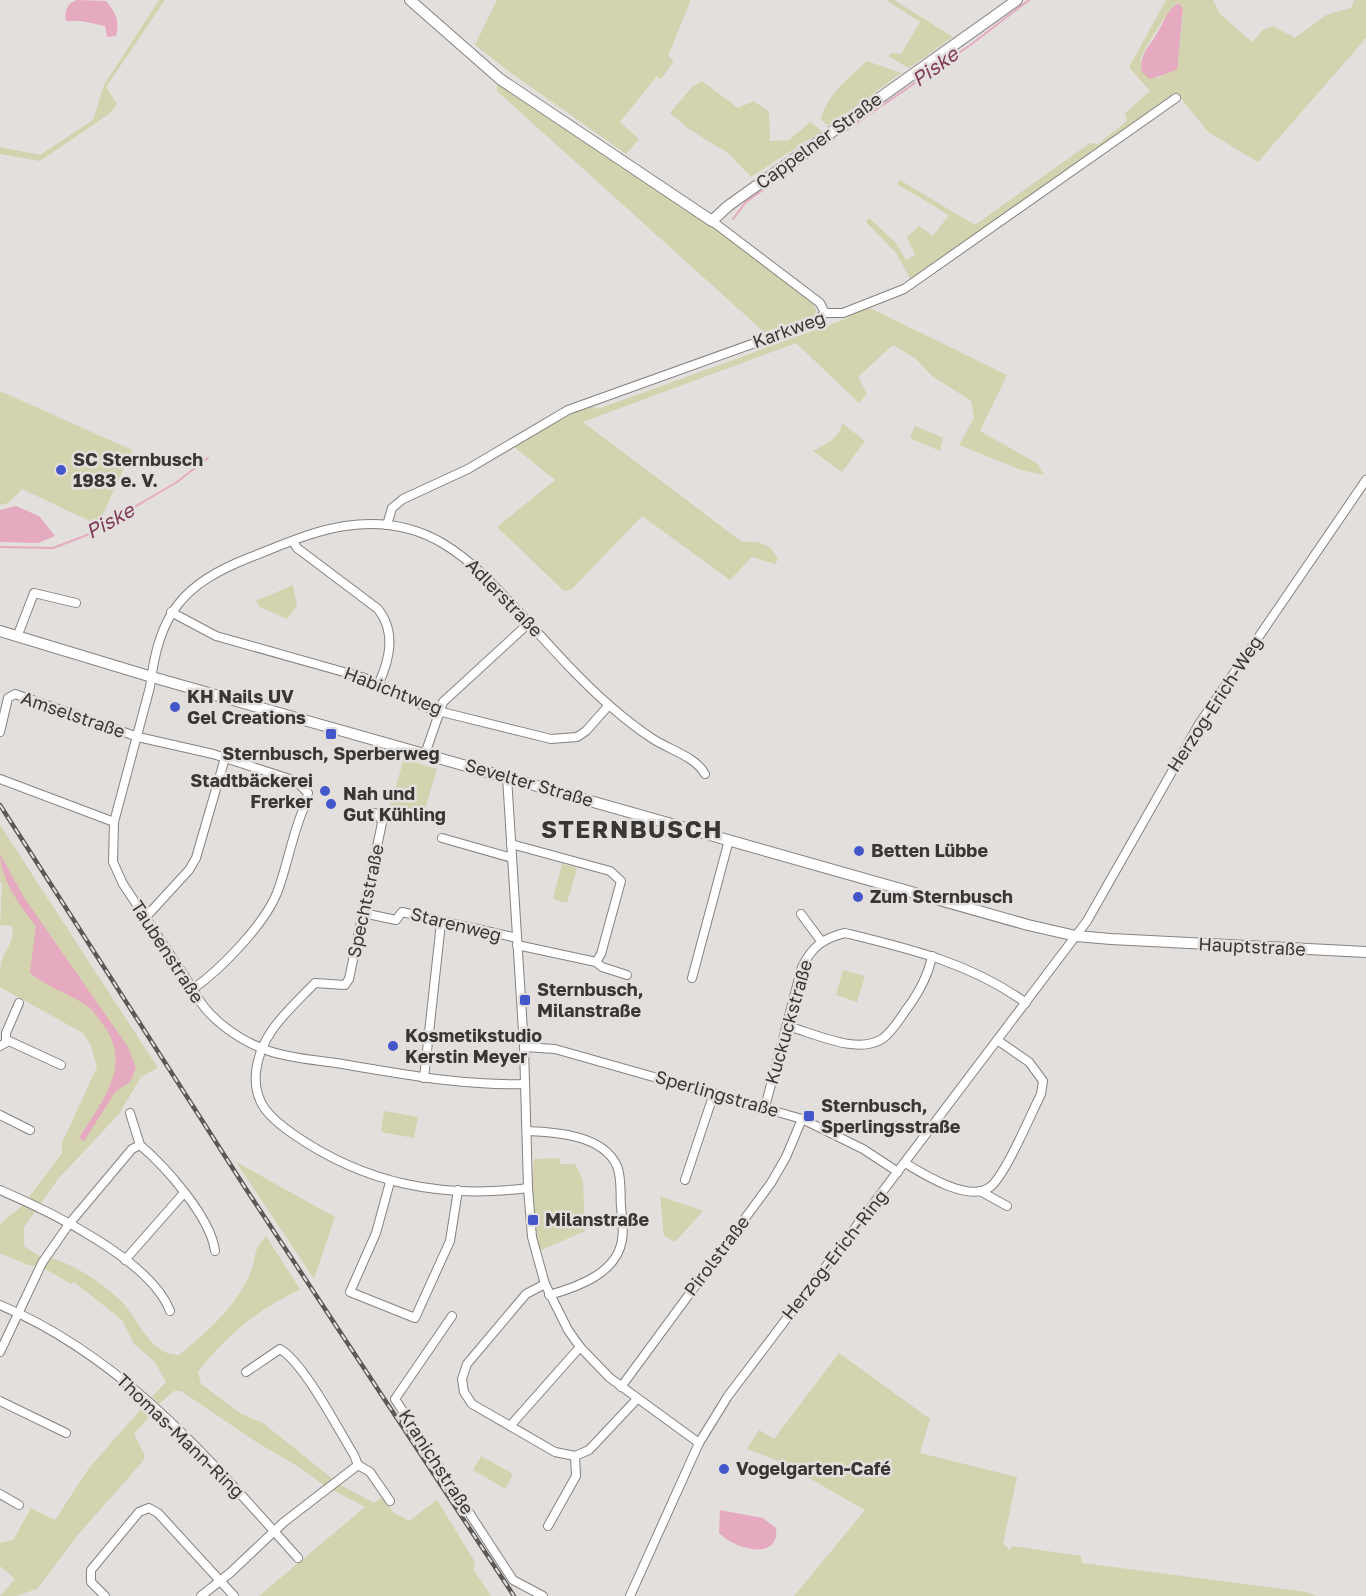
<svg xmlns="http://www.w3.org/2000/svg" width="1366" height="1596" viewBox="0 0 1366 1596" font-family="'Golos Text',sans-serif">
<rect width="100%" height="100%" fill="#e3dfdd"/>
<g fill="#d3d3af" fill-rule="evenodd">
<path d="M 159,0 L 165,0 L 106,87 L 117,104 L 109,114 L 40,161 L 0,154 L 0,147 L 40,155 L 93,120 L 104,85 Z"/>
<path d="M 497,0 L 691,0 L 668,56 L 674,61 L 661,79 L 657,76 L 620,122 L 639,139 L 626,154 L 511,73 L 475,45 Z"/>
<path d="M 886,0 L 894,0 L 953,37 L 909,68 L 888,56 L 892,53 L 901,54 L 920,22 Z"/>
<path d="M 1166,0 L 1213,0 L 1220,14 L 1252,42 L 1263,30 L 1273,26 L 1295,38 L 1326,15 L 1351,8 L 1354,0 L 1366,0 L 1366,38 L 1258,162 L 1208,132 L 1176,92 L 911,280 L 896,253 L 866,222 L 869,218 L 895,242 L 906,260 L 915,255 L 907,237 L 919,226 L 933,236 L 949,215 L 897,184 L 900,180 L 975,225 L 1090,143 L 1098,144 L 1127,121 L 1125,113 L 1150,91 L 1129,67 ZM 1178,3 L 1183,8 C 1182,30 1179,66 1158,78 L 1140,60 C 1145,47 1167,11 1178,3 Z"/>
<path d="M 867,61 L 901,73 L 829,126 L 821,120 C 826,95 850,77 867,61 Z"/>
<path d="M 702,81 L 738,108 L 754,101 L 769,112 L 770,141 L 789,140 L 810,122 L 822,131 L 751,177 L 728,153 L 689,129 L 670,113 L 692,87 Z"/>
<path d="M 497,83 L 714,228 L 815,305 L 816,312 L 813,316 L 764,332 L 497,91 Z"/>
<path d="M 868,307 L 1007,375 L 980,431 L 1038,464 L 1044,475 L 1021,470 L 959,445 L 974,418 L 971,401 L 932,376 L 915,358 L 893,345 L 858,377 L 867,394 L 859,403 L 796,343 L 583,422 L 742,542 C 760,541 769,543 778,559 L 775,564 L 752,557 L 730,580 L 642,516 L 571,590 L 564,591 L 497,527 L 555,480 L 513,446 C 538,431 563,416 591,406 L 598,409 L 840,321 Z"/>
<path d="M 0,391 L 132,450 L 98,525 L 22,489 L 8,503 L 0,505 Z"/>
<path d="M 842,423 L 865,441 L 842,472 L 813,451 C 826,444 839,439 842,423 Z"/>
<path d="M 915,426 L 943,438 L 940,451 L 910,438 Z"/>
<path d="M 293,585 L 297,606 L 287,619 L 260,607 L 256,601 Z"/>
<path d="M 404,759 L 437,769 L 422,819 L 389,809 Z"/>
<path d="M 0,825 L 158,1068 L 141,1077 L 119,1114 L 58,1179 L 24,1227 L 24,1246 L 42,1258 L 38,1266 L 28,1265 L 0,1253 L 0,1224 L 24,1204 L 62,1153 L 62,1143 L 97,1067 L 91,1046 L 83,1033 L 0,987 C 0,979 0,969 1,962 C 6,948 15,942 12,926 L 0,925 L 2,884 L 0,881 Z"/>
<path d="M 562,864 L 577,868 L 567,903 L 553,899 Z"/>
<path d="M 843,970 L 865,976 L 857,1002 L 836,995 Z"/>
<path d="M 384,1111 L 418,1117 L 414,1138 L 381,1132 Z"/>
<path d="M 559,1158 L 560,1164 L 575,1164 L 583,1180 L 585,1231 L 539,1251 L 532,1189 L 534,1159 Z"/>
<path d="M 236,1162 L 335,1217 L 314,1279 Z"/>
<path d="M 660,1196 L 703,1211 L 675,1242 L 664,1236 Z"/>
<path d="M 266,1236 L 300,1289 C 257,1311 228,1333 198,1372 L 201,1384 L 241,1414 L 263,1423 L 339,1484 L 374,1503 L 384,1496 L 393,1512 L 409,1521 L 437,1500 L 475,1562 L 473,1569 L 491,1596 L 259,1596 L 365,1507 L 325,1486 L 299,1467 L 258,1443 L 181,1391 L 174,1391 L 159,1404 L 152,1397 L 166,1382 L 154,1361 L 134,1344 L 122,1320 L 74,1282 L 71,1284 L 44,1268 L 50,1258 C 76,1265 101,1282 121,1301 C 139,1319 149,1355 179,1355 C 207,1332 234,1309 250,1274 C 257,1258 252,1250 266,1236 Z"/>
<path d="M 839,1353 L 930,1419 L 920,1453 L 1017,1477 L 1003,1544 L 1010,1550 L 1012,1546 L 1081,1556 L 1082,1563 L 1306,1592 L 1317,1596 L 794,1596 L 865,1510 L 781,1462 L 747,1449 L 759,1430 L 774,1439 Z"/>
<path d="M 143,1407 L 151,1415 L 134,1434 L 145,1456 L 143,1461 L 76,1537 L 37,1589 L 16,1596 L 0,1596 L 15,1579 L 0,1566 L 0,1543 L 13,1540 L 31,1508 L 55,1520 L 89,1468 Z"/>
<path d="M 481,1456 L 513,1474 L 505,1489 L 473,1470 Z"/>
</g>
<g fill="#e5aac0">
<path d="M 77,0 L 106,1 C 116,13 120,21 116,36 L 107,37 L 105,26 L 81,21 L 66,21 C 64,12 67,3 77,0 Z"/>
<path d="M 1178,3 L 1183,8 L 1177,70 L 1150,79 L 1142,72 C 1139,52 1150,47 1159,30 C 1165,19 1167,11 1178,3 Z"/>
<path d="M 16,506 L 39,516 L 55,536 L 38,543 L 0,542 L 0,510 Z"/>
<path d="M 0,854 L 25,899 L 128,1047 L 136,1068 L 130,1082 L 116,1091 L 84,1141 L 79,1138 C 102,1101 135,1064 101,1022 C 98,1018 94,1012 90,1008 C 71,994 48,988 30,973 L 36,926 C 21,908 0,878 0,854 Z"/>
<path d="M 720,1510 L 763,1518 L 776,1528 C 780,1563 733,1548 719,1533 Z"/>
</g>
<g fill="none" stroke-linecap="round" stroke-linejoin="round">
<g stroke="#e5aac0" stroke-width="2">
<path d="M 842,133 L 969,46 L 1029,0"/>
<path d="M 733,219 L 746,202 L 834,139"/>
<path d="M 0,547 L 53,548 L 87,535 L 177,482 L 208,458"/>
</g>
<g stroke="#858280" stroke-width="10">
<g id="minor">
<path d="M 712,221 L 820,303 L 825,313"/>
<path d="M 825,313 L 843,313 L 904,289 L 1176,98"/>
<path d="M 387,525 L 392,508 L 403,499 L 468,469 L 568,410 L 816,321 L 825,313"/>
<path d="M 293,541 L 297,548 L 378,609 C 396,632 390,658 379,683"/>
<path d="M 171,612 L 216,636 L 365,678 L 430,709 L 551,739 L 577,737 L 586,731 L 609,705"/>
<path d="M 17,637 L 34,593 L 76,603"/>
<path d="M 0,732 L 8,698 L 15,694 L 138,737 L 213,754 L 296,781 L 308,793 L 305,805 C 292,834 288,864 277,893 C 264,925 221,969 193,989"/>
<path d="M 425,754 L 443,702 L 529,623"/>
<path d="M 507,777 L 524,1047 L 528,1188 L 532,1237 L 545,1284 L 568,1330 L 580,1347 L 610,1378 L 699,1443"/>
<path d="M 0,779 L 114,822"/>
<path d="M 373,813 L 378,814 L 382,823 L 349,979 L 345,985 L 315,983 C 290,1009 260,1033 256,1072 C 253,1103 270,1118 293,1134 C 365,1184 442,1199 528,1188"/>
<path d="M 442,838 L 512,858"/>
<path d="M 511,844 L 610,871 L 621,881 L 601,954 L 596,962 L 517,945"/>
<path d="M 363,913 L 396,920 L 402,912 L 517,938"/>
<path d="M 801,914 L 821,941"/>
<path d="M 145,918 L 189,870 L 196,858 L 225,758"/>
<path d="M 596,962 L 602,967 L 627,975"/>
<path d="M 692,978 L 729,840"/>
<path d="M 787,1026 C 814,1033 856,1055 882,1039 C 892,1032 899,1020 906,1010 C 918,994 928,977 932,956"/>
<path d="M 6,1040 L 6,1033 L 19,1003"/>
<path d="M 0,1046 L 9,1041 L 61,1065"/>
<path d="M 524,1047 L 555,1049 L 802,1119 L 863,1149 L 898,1172"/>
<path d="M 424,1078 L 441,923"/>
<path d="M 524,1084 C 462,1086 403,1074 342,1064 C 319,1060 292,1059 269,1051 C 240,1041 206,1018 193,989 L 123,884 L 113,862 L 114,822 L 150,687 C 159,613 182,584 251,557 C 282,545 312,531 345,526 C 427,514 468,557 519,612 C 548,644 578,678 610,706 C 624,718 639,730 653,739 C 670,750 696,757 705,774"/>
<path d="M 765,1107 L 802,967 C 812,947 823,938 845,933 C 910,949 971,963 1026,1003"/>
<path d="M 130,1113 L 140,1145"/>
<path d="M 0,1115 L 30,1130"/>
<path d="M 527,1131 C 556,1132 603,1135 617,1166 C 622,1178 620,1195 621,1207 C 622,1218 624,1229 622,1240 C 617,1273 578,1287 549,1295"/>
<path d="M 905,1163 C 923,1174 969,1203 990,1187 C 1005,1176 1031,1114 1041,1094 L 1043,1081 L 1029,1062 L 997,1040"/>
<path d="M 685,1180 L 714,1093"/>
<path d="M 390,1182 L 376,1233 L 350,1292 L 415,1318 L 450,1241 L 458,1190"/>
<path d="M 0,1190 C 49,1211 151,1260 170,1311"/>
<path d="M 980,1191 L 1007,1206"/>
<path d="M 125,1260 L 183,1194"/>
<path d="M 545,1284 L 526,1294 L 467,1364 L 462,1379 L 464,1392 L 472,1404 L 555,1452 L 575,1456 L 589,1450 L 637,1399"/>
<path d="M 0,1305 C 124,1357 211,1461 298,1558"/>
<path d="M 452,1316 L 395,1399 L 513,1580 L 543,1596"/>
<path d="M 0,1352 L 42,1263 L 69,1224 L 132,1149 L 140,1145 C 166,1167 211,1218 215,1251"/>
<path d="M 246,1372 L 280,1349 C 304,1363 338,1429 354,1455 L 358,1465 L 370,1472 L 390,1501"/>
<path d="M 621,1387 L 771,1183 L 786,1157 L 802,1119"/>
<path d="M 0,1401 L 66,1433"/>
<path d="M 510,1426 L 580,1347"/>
<path d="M 0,1494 L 19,1505"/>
<path d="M 548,1526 L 576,1476 L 575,1456"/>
<path d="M 105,1596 L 91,1582 L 91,1570 L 139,1512 L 149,1508 L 158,1513 L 234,1596"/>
<path d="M 201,1596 L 230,1573 L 284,1522 L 358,1465"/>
<path d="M 630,1596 L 699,1443 L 728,1396 L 1087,921 L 1199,724 L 1366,480"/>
</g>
</g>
<g stroke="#858280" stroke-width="12">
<g id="tertiary">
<path d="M 410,0 L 500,79 L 712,221 L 728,206 L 1017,0"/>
<path d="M 0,631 L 152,677 L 1028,925 L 1076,936 L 1111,939 L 1366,952"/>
</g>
</g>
<use href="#minor" stroke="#fff" stroke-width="8"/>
<use href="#tertiary" stroke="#fff" stroke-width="10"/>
<g stroke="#5b5958" stroke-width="4.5">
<path id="rail" d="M 0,805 L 246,1189 L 514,1596"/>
</g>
<use href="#rail" stroke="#e3dfdd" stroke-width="2" stroke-dasharray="7" stroke-linecap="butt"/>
</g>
<g fill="#4357cb" stroke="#e3dfdd" stroke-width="2">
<circle cx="61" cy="470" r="6"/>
<circle cx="175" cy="707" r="6"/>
<rect x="325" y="728" width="12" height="12" rx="3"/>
<circle cx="325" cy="791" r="6"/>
<circle cx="331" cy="804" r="6"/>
<circle cx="859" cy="851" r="6"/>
<circle cx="858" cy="897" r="6"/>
<rect x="519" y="994" width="12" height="12" rx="3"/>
<circle cx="393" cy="1046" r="6"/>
<rect x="803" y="1110" width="12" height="12" rx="3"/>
<rect x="527" y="1214" width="12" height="12" rx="3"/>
<circle cx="724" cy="1469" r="6"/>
</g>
<g text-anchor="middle" stroke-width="5" stroke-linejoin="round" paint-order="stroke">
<g font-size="18" fill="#393736" stroke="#e3dfdd">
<text transform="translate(819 141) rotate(-36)" y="6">Cappelner Straße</text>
<text transform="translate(789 330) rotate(-20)" y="6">Karkweg</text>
<text transform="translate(504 598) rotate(46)" y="6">Adlerstraße</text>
<text transform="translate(393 691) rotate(21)" y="6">Habichtweg</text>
<text transform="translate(1215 704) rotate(-57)" y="6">Herzog-Erich-Weg</text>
<text transform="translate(73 715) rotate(19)" y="6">Amselstraße</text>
<text transform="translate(529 783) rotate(16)" y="6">Sevelter Straße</text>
<text transform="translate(366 901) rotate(-78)" y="6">Spechtstraße</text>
<text transform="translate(456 925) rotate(14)" y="6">Starenweg</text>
<text transform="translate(1252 947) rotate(3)" y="6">Hauptstraße</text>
<text transform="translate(167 952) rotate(57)" y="6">Taubenstraße</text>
<text transform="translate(789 1022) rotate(-74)" y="6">Kuckuckstraße</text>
<text transform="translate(717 1094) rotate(16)" y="6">Sperlingstraße</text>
<text transform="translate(835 1255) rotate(-52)" y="6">Herzog-Erich-Ring</text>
<text transform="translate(717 1256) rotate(-53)" y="6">Pirolstraße</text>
<text transform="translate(180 1436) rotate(44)" y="6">Thomas-Mann-Ring</text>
<text transform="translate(436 1462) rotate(57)" y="6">Kranichstraße</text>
</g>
<g font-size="18" font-weight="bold" fill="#393736" stroke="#e3dfdd" text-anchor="start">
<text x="73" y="466">SC Sternbusch<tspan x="73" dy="21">1983 e. V.</tspan></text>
<text x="187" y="703">KH Nails UV<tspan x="187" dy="21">Gel Creations</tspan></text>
<text x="331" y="760" text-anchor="middle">Sternbusch, Sperberweg</text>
<text x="313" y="787" text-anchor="end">Stadtbäckerei<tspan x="313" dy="21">Frerker</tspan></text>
<text x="343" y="800">Nah und<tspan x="343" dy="21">Gut Kühling</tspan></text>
<text x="871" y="857">Betten Lübbe</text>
<text x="870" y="903">Zum Sternbusch</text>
<text x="537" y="996">Sternbusch,<tspan x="537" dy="21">Milanstraße</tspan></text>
<text x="405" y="1042">Kosmetikstudio<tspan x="405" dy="21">Kerstin Meyer</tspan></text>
<text x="821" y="1112">Sternbusch,<tspan x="821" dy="21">Sperlingsstraße</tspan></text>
<text x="545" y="1226">Milanstraße</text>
<text x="736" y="1475">Vogelgarten-Café</text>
</g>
<g font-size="20" font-style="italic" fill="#833b5a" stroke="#e3dfdd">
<text transform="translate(935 67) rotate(-36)" y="7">Piske</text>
<text transform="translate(110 521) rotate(-29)" y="7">Piske</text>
</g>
<g font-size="24" font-weight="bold" letter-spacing="1.5" fill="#393736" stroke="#e3dfdd">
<text x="632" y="838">STERNBUSCH</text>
</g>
</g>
</svg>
